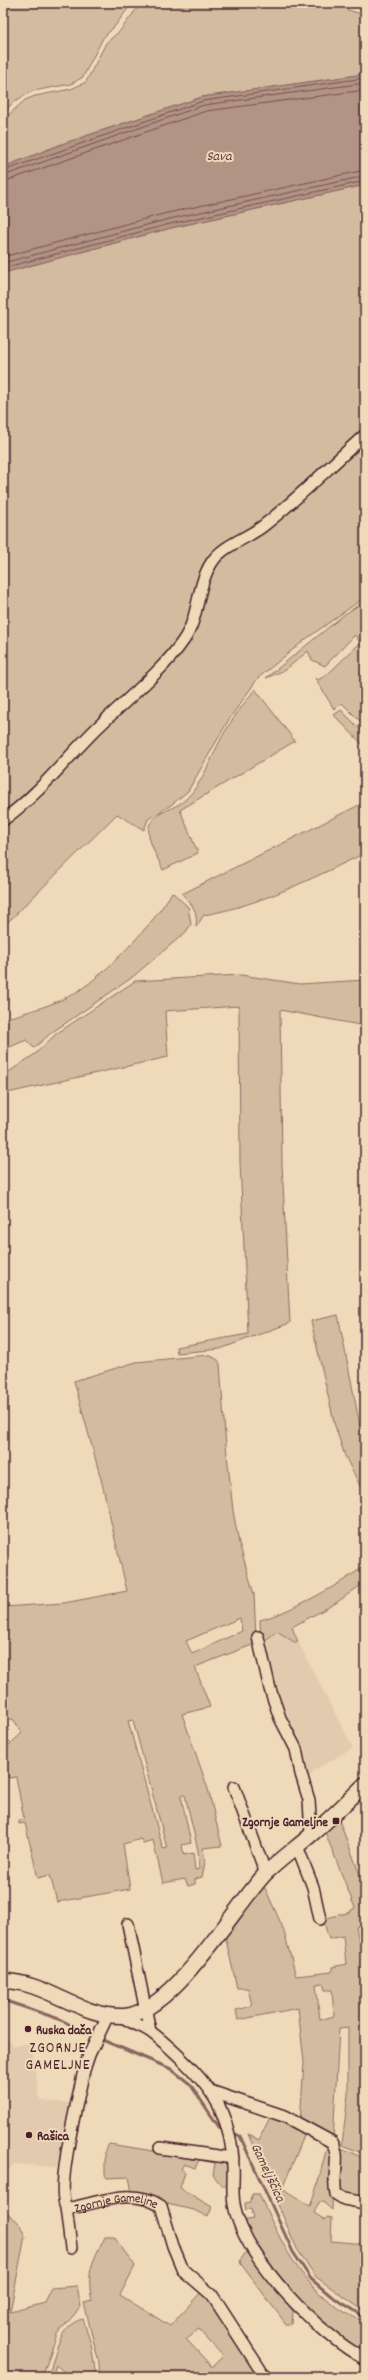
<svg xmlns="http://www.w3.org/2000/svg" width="368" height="2380" viewBox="0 0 368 2380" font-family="Dekko,sans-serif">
<rect width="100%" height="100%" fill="#eed9b8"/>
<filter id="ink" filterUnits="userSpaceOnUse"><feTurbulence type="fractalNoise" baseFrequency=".025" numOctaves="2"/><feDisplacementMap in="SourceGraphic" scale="8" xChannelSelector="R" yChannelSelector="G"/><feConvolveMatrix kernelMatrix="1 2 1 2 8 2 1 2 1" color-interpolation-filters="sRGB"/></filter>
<g filter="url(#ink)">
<g fill="#e1caad">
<path d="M 277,1631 L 294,1642 L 298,1642 L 353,1748 L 314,1770 L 306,1784 L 261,1644 Z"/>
<path d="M 3,2034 L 14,2046 L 31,2043 L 40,2101 L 70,2103 L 70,2122 L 61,2157 L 56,2167 L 14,2164 L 7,2172 L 3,2172 Z"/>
</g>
<g fill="#d3bba0" stroke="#8e6d66" fill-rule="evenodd">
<path d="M 3,3 L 132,3 L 115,26 L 103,38 L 83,77 L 71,84 L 33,91 L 15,101 L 3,112 Z"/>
<path d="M 141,3 L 342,3 L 348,10 L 365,15 L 365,74 L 202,97 L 62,144 L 3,167 L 3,120 L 25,100 L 35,96 L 71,89 L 86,82 L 106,43 L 120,31 Z"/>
<path d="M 365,185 L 365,432 L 270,518 L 217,552 L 187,632 L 174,650 L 3,817 L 3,273 L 171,228 Z"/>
<path d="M 365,438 L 365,597 L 306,639 L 258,678 L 228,721 L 188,791 L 171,805 L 148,819 L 144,830 L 117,814 L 3,927 L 3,823 L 176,654 L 213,566 Z"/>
<path d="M 365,601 L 365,726 L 342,703 L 334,709 L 315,678 L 318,680 L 328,674 L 360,643 L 355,635 L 325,666 L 312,660 L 308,651 L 285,670 L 266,678 L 345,614 Z"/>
<path d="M 255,689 L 295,741 L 180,810 L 198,853 L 163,870 C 158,858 144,836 150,824 C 155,812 175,809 185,800 C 203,784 211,757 222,737 C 231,720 244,704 255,689 Z"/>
<path d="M 341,710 L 365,734 L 365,747 L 334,715 Z"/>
<path d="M 365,802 L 365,853 C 313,878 261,905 204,915 L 196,927 C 198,911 193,905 182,894 Z"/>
<path d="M 172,892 L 188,907 L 191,924 L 186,932 L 130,979 L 51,1033 L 34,1048 L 26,1040 L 3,1050 L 3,1019 C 28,1012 55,1005 78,991 C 105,975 157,920 172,892 Z"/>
<path d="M 241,975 L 300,984 L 365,980 L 365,1026 L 280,1010 L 282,1164 L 290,1323 L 220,1349 L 177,1353 L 176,1347 L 248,1334 L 240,1162 L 239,1006 L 165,1011 L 168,1057 L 3,1094 L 3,1076 L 35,1054 L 56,1034 L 135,981 Z"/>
<path d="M 338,1315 L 360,1426 L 365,1439 L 365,1496 L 345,1456 L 335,1426 L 311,1321 Z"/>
<path d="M 209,1355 L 218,1360 L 220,1364 L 225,1435 L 233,1511 L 239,1543 L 254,1594 L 256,1639 L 252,1645 L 195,1667 L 210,1707 L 182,1714 L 208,1789 L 222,1846 L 203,1848 L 205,1862 L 202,1877 L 195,1879 L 195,1884 L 188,1886 L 185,1879 L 163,1883 L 153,1840 L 143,1843 L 141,1839 L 123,1844 L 130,1889 L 57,1902 L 50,1875 L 38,1878 L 25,1823 L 19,1824 L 19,1820 L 24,1819 L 16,1777 L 9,1778 L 7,1770 L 3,1770 L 3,1747 L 8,1746 L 22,1733 L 14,1720 L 3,1717 L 3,1607 L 64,1603 L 127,1591 L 102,1483 L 74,1381 L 136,1362 ZM 240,1618 L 242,1631 L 192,1654 L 186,1641 ZM 133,1720 L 167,1848 L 163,1849 L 128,1721 ZM 185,1795 L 198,1850 L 199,1869 L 195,1870 L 193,1853 L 184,1855 L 182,1845 L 191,1843 L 181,1796 Z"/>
<path d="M 365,1565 L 365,1582 L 336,1603 L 292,1627 L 298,1642 L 294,1642 L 277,1631 L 261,1644 L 260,1620 C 288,1613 342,1584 365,1565 Z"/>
<path d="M 339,1820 L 365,1888 L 365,1925 L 356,1927 L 362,1956 L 365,1956 L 364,2154 L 342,2145 L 348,2094 L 348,2028 L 339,2029 L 333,2140 L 300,2123 L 304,2062 L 298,2008 L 238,2020 L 236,2010 L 252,2006 L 248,1988 L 237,1988 L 224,1931 L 261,1887 L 265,1888 L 283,1928 L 296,1976 L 332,1972 L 332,1967 L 346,1964 L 343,1936 L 329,1939 L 323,1919 L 351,1912 L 351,1910 L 355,1908 L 325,1832 ZM 323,1983 L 325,1990 L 332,1990 L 334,2016 L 320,2020 L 316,1984 Z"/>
<path d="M 272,2113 L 302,2130 L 304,2136 L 282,2189 L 310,2206 L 317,2186 L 328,2143 L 334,2154 L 332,2210 L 323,2202 L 319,2202 L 314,2213 L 325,2220 L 327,2217 L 332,2218 L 331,2241 L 365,2244 L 365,2312 L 316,2277 L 297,2249 L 248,2134 L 259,2140 Z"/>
<path d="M 109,2144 L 229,2163 L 229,2186 L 222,2186 L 213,2175 L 215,2163 L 199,2160 L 195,2168 L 184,2164 L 181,2169 L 185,2172 L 180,2188 L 212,2207 L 208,2217 L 194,2210 L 171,2205 L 157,2198 L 132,2192 L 129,2177 L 107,2178 L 105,2175 L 105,2150 Z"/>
<path d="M 337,2146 L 365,2159 L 365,2200 L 340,2193 Z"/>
<path d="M 252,2194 L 259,2194 C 284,2248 305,2298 365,2322 L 365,2355 L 325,2327 L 278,2279 L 245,2231 L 238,2208 L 241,2208 L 243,2221 L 253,2219 L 251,2209 L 246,2210 L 245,2203 L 251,2202 Z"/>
<path d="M 3,2209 L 19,2223 L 25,2236 L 10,2312 L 45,2303 L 51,2288 L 77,2286 L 81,2307 L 57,2334 L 42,2377 L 3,2377 Z"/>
<path d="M 105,2237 L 114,2237 L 135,2266 L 120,2295 L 170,2326 L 202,2291 L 210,2298 L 263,2377 L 100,2377 L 99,2363 L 84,2303 L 92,2301 C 86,2272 92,2262 105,2237 ZM 198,2329 L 223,2356 L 212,2367 L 186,2339 Z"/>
<path d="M 246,2252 L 293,2311 L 292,2324 L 286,2324 L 241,2264 L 240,2261 Z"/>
<path d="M 83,2319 L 91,2344 L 96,2377 L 70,2377 L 56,2365 L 52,2377 L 48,2377 C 55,2358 58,2324 83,2319 Z"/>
</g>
<path fill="#b29484" stroke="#886560" d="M 365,74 L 365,185 L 171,228 L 3,273 L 3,167 L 62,144 L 202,97 Z"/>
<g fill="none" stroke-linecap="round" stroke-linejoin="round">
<g stroke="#744e4f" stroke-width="1">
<path d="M 3,171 L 203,101 L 365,78"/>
<path d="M 3,176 L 204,105 L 365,83"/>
<path d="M 3,182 L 206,111 L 365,90"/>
<path d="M 3,257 L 167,213 L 365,170"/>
<path d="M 3,263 L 169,219 L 365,176"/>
<path d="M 3,268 L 170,224 L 365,181"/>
</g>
<g stroke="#886560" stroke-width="3">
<path d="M 3,2000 L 59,2019 L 95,2037"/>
<path d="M 100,2039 L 171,2069 L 190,2084 L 219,2127 L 224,2129"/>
<path d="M 231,2132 L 240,2136 L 293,2252 L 311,2279 L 331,2296 L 365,2317"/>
</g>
<g stroke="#4a1f2b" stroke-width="14">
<g id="minor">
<path d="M 3,820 C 38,795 64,761 94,731 C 121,704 162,672 183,641 C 200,617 196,586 212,562 C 223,545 248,538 263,526 C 299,498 331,465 365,435"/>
<path d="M 258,1637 L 270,1689 L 280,1718 L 296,1749 L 301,1774 L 309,1800 L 311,1835"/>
<path d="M 234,1787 L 266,1874"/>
<path d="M 297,1846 L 313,1887 L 320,1919"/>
<path d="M 128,1924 L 150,2031"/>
<path id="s1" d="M 108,2015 L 89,2055 L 84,2070 C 79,2095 55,2189 66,2207 L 71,2208 C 102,2202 132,2187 161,2206 L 173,2246 L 183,2270 L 212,2295 L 265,2377"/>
<path d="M 122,2016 C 131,2024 141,2025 151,2032 C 173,2049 208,2082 220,2108 C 228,2126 233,2147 233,2166 C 234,2181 231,2194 235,2209 C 246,2260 319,2335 365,2359"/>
<path d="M 210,2091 L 284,2116 L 332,2142 C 342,2158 331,2178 336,2194 L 344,2199 L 365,2203"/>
<path d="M 160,2148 L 233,2158"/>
<path d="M 66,2207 L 71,2248"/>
</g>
</g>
<g stroke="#4a1f2b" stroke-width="17">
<path id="tertiary" d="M 3,1981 C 46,1981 81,2018 124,2016 C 174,2012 233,1908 266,1873 C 281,1859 297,1847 312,1834 C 331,1818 348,1801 365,1784"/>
</g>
<use href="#minor" stroke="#eed9b8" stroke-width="11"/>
<use href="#tertiary" stroke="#eed9b8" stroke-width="14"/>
</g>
</g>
<g fill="#4a1f2b" stroke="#eed9b8" stroke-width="1.5">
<rect x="332" y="1817" width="8" height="8" rx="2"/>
<circle cx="28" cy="2029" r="4"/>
<circle cx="29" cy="2135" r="4"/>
</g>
<g text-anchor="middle" stroke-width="4" stroke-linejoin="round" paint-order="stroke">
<g font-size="13" font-weight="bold" fill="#4a1f2b" stroke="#eed9b8" text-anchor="start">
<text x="328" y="1826" text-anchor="end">Zgornje Gameljne</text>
<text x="36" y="2034">Ruska dača</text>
<text x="37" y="2140">Rašica</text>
</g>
<g font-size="13" fill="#4a1f2b" stroke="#eed9b8">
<text dy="5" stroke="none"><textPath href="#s1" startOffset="251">Zgornje Gameljne</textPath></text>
</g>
<g font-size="14" font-style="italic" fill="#643c41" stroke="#eed9b8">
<text x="219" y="160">Sava</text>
<text transform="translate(269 2172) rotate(65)" y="5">Gameljščica</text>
</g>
<g font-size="15" letter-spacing="1" fill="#4a1f2b" stroke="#eed9b8">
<text x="58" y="2052">ZGORNJE<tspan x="58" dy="17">GAMELJNE</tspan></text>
</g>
</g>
<rect width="368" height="2380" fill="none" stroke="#eed9b8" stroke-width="16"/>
<rect x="8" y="8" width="352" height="2364" fill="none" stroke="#4a1f2b" stroke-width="1.5" filter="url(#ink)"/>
</svg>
